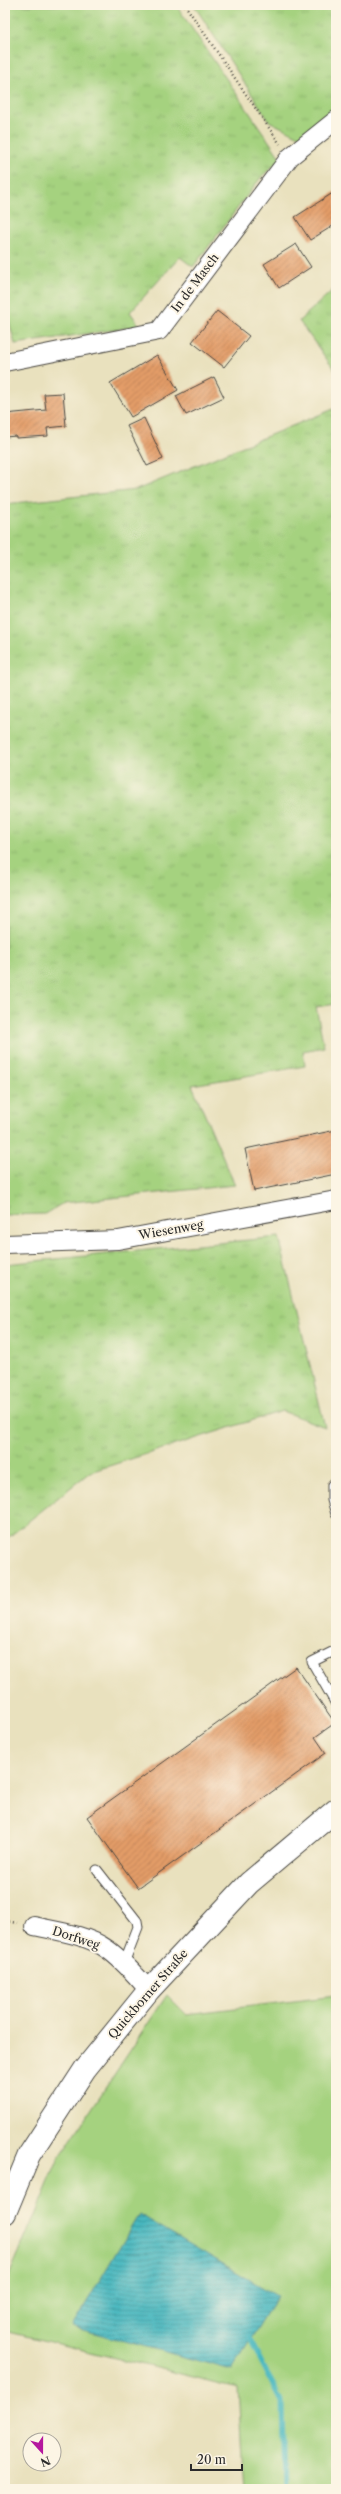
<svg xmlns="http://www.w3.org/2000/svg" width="341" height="2494" viewBox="0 0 341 2494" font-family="'Libre Caslon Text',serif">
<defs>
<pattern id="grass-tufts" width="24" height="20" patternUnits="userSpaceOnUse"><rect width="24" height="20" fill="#a5d27f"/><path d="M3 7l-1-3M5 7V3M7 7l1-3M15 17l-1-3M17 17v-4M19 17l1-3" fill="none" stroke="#8eb46e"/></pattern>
<pattern id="water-rules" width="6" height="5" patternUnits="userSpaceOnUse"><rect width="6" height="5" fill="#47b7bf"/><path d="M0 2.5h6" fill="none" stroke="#3b959b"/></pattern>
<pattern id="building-hatch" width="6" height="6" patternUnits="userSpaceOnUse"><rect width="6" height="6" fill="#e39c68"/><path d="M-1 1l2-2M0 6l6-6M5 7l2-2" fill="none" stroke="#b87f56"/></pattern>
</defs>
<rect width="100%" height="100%" fill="#fcf5e5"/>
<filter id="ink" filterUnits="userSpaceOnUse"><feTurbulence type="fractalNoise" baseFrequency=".025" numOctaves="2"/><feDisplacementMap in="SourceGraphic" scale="8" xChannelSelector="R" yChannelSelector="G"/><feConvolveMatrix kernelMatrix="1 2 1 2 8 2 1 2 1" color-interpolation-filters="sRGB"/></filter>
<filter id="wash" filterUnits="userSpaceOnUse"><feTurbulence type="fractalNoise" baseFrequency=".012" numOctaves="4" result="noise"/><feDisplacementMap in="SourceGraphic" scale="16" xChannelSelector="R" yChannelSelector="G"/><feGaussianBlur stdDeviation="0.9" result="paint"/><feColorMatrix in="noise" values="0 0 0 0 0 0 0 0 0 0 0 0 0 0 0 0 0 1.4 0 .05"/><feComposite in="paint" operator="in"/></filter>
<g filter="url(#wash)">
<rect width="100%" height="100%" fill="#e9e1be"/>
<g fill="url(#grass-tufts)" stroke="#687e55">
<path d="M 5,5 L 176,5 L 281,159 L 262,176 L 193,267 L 180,257 L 130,312 L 140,326 L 15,344 L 5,306 Z"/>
<path d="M 194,5 L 336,5 L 336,110 L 304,139 L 269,121 Z"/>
<path d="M 336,287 L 336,372 L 299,321 Z"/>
<path d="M 336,408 L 336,1004 L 316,1007 L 324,1047 L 303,1051 L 305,1066 L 192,1085 L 235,1185 L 63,1203 L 45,1214 L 5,1215 L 5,504 L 136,490 Z"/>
<path d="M 279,1237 L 325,1427 L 282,1411 L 90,1472 L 5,1540 L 5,1264 Z"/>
</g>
<path fill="#a5d27f" stroke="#687e55" d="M 167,1995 L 186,2014 L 336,1996 L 336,2489 L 244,2489 L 238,2388 L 5,2331 L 5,2285 L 59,2158 Z"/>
<path fill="url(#water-rules)" stroke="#397175" d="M 139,2214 L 277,2296 L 232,2370 L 72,2327 Z"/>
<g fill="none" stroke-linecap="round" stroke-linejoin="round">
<path stroke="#47b7bf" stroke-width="5" d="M 249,2338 L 282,2402 L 284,2489"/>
</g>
<g id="blocks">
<g fill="url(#building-hatch)">
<path d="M 336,191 L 336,224 L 310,240 L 295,217 Z"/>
<path d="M 296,244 L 311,267 L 279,288 L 264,264 Z"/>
<path d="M 217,311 L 249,336 L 224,367 L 192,342 Z"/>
<path d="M 157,355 L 178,390 L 131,417 L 110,383 Z"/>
<path d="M 214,377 L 224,397 L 186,415 L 176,396 Z"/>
<path d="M 63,393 L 66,426 L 47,428 L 48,436 L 16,438 L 16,436 L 5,437 L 5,414 L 46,410 L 44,394 Z"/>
<path d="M 144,418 L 163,459 L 147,466 L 127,426 Z"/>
<path d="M 336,1130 L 336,1174 L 254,1191 L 245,1149 Z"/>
<path d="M 296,1667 L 335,1723 L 315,1737 L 326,1753 L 138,1888 L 87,1817 Z"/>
</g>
</g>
</g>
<g filter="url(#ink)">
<use href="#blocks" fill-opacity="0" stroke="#484641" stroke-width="1"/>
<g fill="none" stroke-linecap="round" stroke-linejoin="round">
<g stroke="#484641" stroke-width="11">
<g id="service">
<path d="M 336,1481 L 332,1485 L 332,1500 L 336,1514"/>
<path d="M 336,1650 L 312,1662 L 336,1704"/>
<path d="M 97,1870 L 137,1921 L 138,1927 L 124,1963"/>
</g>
</g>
<g stroke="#484641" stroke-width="20">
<g id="minor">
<path d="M 5,362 L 159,331 L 290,157 L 336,120"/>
<path d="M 5,1244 L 118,1240 L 336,1200"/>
<path d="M 34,1926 C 57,1931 87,1935 107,1949 C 123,1960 136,1976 149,1990"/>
</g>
</g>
<g stroke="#484641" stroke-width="24">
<path id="secondary" d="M 5,2213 L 29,2155 L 85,2069 L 149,1990 L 249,1883 L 336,1810"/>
</g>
<g stroke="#484641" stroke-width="2.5" stroke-dasharray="1 3" stroke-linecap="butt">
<path d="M 185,5 L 280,144"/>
<path d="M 5,1921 L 17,1923"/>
</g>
<use href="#service" stroke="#fff" stroke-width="9"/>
<use href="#minor" stroke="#fff" stroke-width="18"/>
<use href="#secondary" stroke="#fff" stroke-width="22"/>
</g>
</g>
<g text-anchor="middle" stroke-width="4" stroke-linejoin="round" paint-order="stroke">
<g font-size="12" fill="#2b2b2b" stroke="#fcf5e5">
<text transform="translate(195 283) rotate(-53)" y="4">In de Masch</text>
<text transform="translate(171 1230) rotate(-10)" y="4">Wiesenweg</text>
<text transform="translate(76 1938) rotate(18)" y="4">Dorfweg</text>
<text transform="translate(148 1994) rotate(-49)" y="4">Quickborner Straße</text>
</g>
</g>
<rect width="341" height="2494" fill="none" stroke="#fcf5e5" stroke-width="20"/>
<g transform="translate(42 2452) rotate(159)"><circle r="19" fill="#fcf5e5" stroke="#a8a49b"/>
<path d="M0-3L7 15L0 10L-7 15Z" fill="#b5179e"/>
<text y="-6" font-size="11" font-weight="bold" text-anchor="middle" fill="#2b2b2b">N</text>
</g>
<path d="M191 2464v6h51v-6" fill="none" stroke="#2b2b2b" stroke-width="2"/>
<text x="197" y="2464" font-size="12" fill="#2b2b2b" stroke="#fcf5e5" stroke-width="3" paint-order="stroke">20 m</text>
</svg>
